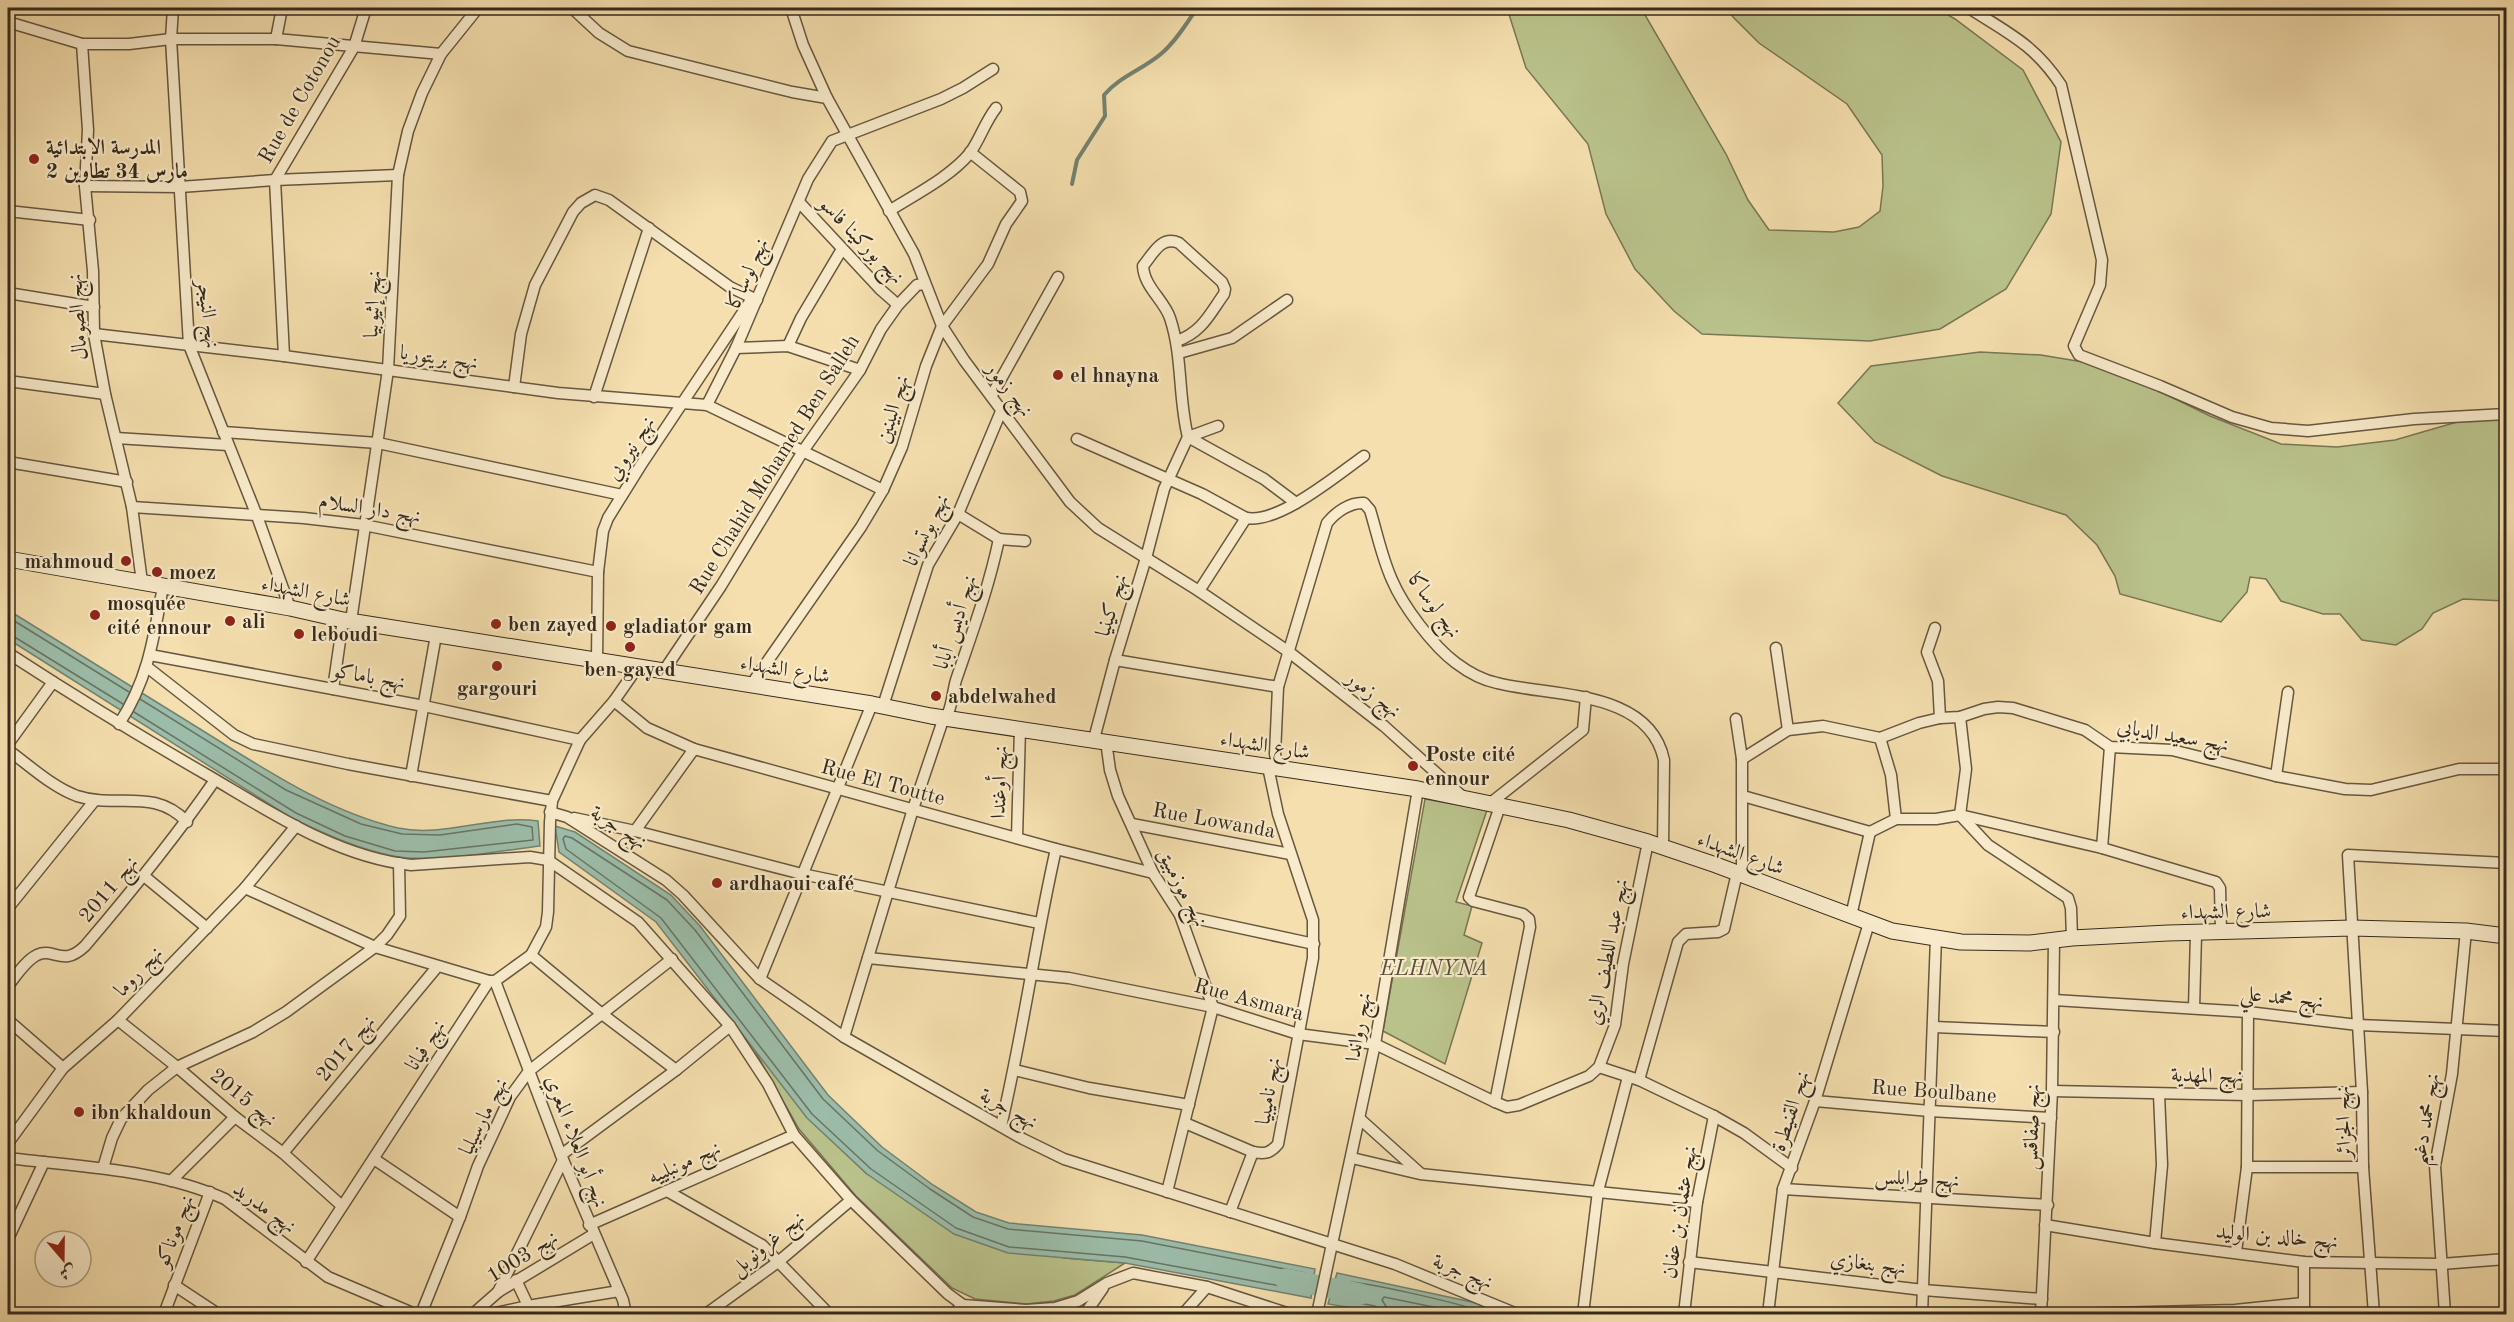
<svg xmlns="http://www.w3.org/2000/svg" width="2514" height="1322" viewBox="0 0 2514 1322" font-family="'Old Standard TT',Amiri,serif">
<rect width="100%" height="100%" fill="#f5dfae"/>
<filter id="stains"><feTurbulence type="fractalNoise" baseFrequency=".00333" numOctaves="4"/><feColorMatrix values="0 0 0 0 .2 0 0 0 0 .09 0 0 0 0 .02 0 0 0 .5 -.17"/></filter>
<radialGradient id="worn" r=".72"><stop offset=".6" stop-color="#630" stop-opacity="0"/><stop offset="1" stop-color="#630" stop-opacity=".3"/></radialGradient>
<g fill="#bac28b" stroke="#787654" stroke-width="1.5">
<path d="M 1507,8 L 1641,8 L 1726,154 L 1748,200 L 1769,230 L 1834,232 L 1859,227 L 1880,211 L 1883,186 L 1882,155 L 1847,104 L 1759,43 L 1733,17 L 1727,8 L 1936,8 L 1955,19 L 2023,70 L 2061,142 L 2051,214 L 2006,289 L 1940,329 L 1870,341 L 1702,334 L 1674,311 L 1635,269 L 1606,214 L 1588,144 L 1526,68 Z"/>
<path d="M 1980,352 L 2041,355 L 2095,364 L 2151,387 L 2210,416 L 2281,444 L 2337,447 L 2395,440 L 2457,422 L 2506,417 L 2506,601 L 2463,599 L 2433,613 L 2422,629 L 2396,645 L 2362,640 L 2340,614 L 2323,614 L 2281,601 L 2266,579 L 2250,577 L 2247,592 L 2221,622 L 2120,594 L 2115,576 L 2097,545 L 2066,515 L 1942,476 L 1875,442 L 1838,403 L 1871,366 Z"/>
<path d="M 1425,799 L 1487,810 L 1456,902 L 1472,906 L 1464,935 L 1482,943 L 1445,1064 L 1383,1031 Z"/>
<path d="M 751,1044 L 808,1118 L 867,1174 L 1064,1258 L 1125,1263 L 1075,1295 L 1054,1301 L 1026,1304 L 975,1299 L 952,1288 L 856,1196 L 799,1129 Z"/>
</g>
<g fill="#9cbdaa" stroke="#738271" stroke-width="1.5">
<path d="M 8,610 C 72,650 136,690 200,729 C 263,768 326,811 398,828 C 445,838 492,814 538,821 L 540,846 C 499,851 432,864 393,856 C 357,849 326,834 293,819 L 8,639 Z"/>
<path d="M 555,826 L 575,832 L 671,895 L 700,926 L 828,1095 L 882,1147 L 933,1185 L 976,1212 L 1009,1223 L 1142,1235 L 1315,1269 L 1311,1298 L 1125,1263 L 1008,1253 L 954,1234 L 867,1174 L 807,1118 L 656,922 L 559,852 Z"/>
<path d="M 1337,1273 L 1481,1304 L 1499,1314 L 1390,1314 L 1328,1304 Z"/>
</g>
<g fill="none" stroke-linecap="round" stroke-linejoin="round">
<g stroke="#697463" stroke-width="1.5">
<path d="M 8,617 L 129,692"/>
<path d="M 8,635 L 13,636 L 123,704"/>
<path d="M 134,712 L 296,813 L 345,836 L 395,851 L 424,852 L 533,840 L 532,827 L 517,824 L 440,835 L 402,834 L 361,824 L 286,790 L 140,699"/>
<path d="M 565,836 L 572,838 L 667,900 L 695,930 L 823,1099 L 878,1151 L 930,1189 L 973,1217 L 1008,1229 L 1142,1241 L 1305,1273 L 1308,1276 L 1306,1289 L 1302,1290 L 1125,1257 L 1009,1247 L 956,1228 L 871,1169 L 812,1114 L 661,918 L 566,849 L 563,839 Z"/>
<path d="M 1380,1314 L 1379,1309 L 1375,1306 L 1338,1299 L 1341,1282 C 1357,1279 1472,1306 1487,1314"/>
<path d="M 1388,1314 L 1387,1308 L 1382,1300 L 1384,1297 L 1468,1314"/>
</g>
<path stroke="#738271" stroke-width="4" d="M 1072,184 L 1077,160 L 1105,116 L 1104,95 C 1120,76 1144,69 1162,53 C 1176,41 1187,23 1197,8"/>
<path stroke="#9cbdaa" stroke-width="21" d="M 1285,1279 L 1361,1294"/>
<g stroke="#665740" stroke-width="13">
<g id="minor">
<path d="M 173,8 L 171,39 L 189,345 L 257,516 L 290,608"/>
<path d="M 572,8 L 599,33 L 628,51 L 792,92 L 827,98 L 914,254 L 942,326 L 964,360 L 1070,502 L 1098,528 L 1199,591 L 1289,652 L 1384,726 L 1463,797"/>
<path d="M 791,8 L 803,45 L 827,98"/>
<path d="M 1969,8 C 2008,33 2035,45 2061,85 L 2102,260 L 2100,285 L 2074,346 L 2079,355 L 2160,386 L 2232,417 L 2271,428 L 2308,431 L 2414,419 L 2506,414"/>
<path d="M 8,22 L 82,44 L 129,44 L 171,39 L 276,39 L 441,54"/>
<path d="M 276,39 L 282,8"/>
<path d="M 82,44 L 88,130 L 85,186 L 93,271 L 94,334 L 105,394 L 132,507 L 142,582"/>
<path d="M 85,186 L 180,187 L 275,180 L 398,175"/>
<path d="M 799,202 L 881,290 L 898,305"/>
<path d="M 8,211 L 90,220"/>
<path d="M 889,211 C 916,194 950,177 970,153 C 980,139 985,122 996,108"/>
<path d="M 8,293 L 94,307"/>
<path d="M 94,334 L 284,356 L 558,393 L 707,405 L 883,490"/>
<path d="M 1177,341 C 1202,332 1209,315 1224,294 L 1225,289 L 1222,282 L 1179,243 C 1161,235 1153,254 1143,266 C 1144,287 1164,300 1170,318 C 1183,357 1178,398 1188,437 L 1264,479 L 1296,503"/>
<path d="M 788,346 L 801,318 L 842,249"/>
<path d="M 736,348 L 788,346 L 860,370"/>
<path d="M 1179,353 L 1232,338 L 1287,300"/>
<path d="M 284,356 L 275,180 L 354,47 L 366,8"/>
<path d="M 8,381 L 105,394"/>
<path d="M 514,387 L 521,334 L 535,285 L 573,212 L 581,203 L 595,195 L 609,200 L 730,287 L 757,300"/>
<path d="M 992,395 L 1058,277"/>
<path d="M 594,397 L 649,228"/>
<path d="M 707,405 L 736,348 L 808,179 L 832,141 L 941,99 L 963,88 L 993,69"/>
<path d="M 1218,426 L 1188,437 L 1164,489 L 1146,558 L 1115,660 L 1278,687"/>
<path d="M 223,432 L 378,443 L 622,495"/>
<path d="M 116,438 L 228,445"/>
<path d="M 1077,439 L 1202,494 L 1246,518"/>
<path d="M 8,462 L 127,482"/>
<path d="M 132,507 L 304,518 L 364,525 L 598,572"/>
<path d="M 958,514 L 999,539 L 1025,541"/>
<path d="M 1199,591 L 1246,518 C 1279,524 1337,475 1364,456"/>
<path d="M 351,621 L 388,370 L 398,175 L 408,131 L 422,93 L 441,54 L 478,8"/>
<path d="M 1935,628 L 1927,652 L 1938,681 L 1940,718"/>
<path d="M 1776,648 L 1788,730"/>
<path d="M 8,653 C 74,696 141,737 209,776 C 272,813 337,857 411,865 L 530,857 L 548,860 L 638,922 L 730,1026 L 768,1084 L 794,1135 L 851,1200 L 948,1294 L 963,1305 L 1026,1310 L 1055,1308 L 1078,1301 L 1107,1283 L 1133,1273 L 1207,1287 L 1290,1314"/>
<path d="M 150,655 L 424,706 L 580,740"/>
<path d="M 597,661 L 598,572 L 603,531 L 608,518 L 641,465 L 751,300"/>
<path d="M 147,667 L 234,735 L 253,744 L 348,764 L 552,801"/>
<path d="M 663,672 L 721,586 L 803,451 L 860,370 L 881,329 L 898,305 L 917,285 L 924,284"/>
<path d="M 751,685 L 861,527 L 883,490 L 902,447 L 926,366 L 942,326 L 988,264 L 1006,224 L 1022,201 L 1020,192 L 970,152"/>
<path d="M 333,689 L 343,620"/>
<path d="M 614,701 L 647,728 L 694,749 L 1056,849 L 1153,873"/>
<path d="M 883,706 L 928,565 L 958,514 L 1002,409"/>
<path d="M 1960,717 L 1966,769 L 1960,815 L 1988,845 L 2068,898 L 2071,908 L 2072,938"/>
<path d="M 1736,719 L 1742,759 L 1742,875"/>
<path d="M 119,724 C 148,680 154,637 163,586"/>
<path d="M 1880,738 L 1891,775 L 1896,819"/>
<path d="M 1094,739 L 1115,660"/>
<path d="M 1106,741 L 1110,770 L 1118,796 L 1153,873 L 1180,915 L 1213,1007 L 1167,1192"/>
<path d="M 8,744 L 53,682"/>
<path d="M 8,750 C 29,765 52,787 77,796 C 116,809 154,787 187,822"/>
<path d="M 1742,759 L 1788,730 L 1823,726 L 1880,738 L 1919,723 L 1940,718 L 1960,717 L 1984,709 L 1998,707 L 2013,708 L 2085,730 L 2110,747 L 2172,750 L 2276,776 L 2345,789 L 2371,790 L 2459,769 L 2506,769"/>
<path d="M 1278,768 L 1275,754 L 1278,687 L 1327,523 C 1336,512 1350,502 1364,503 L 1370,510 C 1377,533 1382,558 1392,580 C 1403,606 1433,646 1456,663 C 1468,672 1482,680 1497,683 C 1552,697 1649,689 1664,760 L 1663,848"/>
<path d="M 411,776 L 436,635"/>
<path d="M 2276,776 L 2288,692"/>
<path d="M 1743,796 L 1870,832 L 1896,819 L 1936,819 L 1960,815 L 2102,848 L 2216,882 L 2220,888 L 2221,932"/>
<path d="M 1488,805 L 1583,730 L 1586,697"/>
<path d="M 550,812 L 567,817 L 666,880 L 683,895 L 760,979 L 844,1037 L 1023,1139 L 1064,1159 L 1395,1264 L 1517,1314"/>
<path d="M 574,818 L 635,831 L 802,874 L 1039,923"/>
<path d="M 1132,824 L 1290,854"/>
<path d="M 635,831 L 694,749"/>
<path d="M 1017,838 L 1020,728"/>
<path d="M 2102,848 L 2110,747"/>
<path d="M 144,876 L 207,928"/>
<path d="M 245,888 L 375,947 L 489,981"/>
<path d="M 8,908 L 95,800"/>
<path d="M 1180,915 L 1314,944"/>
<path d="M 1851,916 L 1870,832"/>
<path d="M 531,955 L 602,1014 L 676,1070"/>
<path d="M 868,958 L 1069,978 L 1213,1007 L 1298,1034 L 1375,1044 L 1495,1102 L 1507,1107 L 1519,1105 L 1589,1076 L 1599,1067 L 1615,1025 L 1623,964 L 1648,842"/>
<path d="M 760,979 L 872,704"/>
<path d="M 495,981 L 561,1155 L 623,1300 L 626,1314"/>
<path d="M 8,986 C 16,976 25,961 37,955 C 55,947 62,968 85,946 C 131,892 175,838 215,780"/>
<path d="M 2054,1000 L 2248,1012 L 2358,1025 L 2506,1031"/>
<path d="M 2194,1008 L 2196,934"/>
<path d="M 8,1020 L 63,1068"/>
<path d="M 118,1020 L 177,1067 L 235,1117 L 283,1153 L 342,1206"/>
<path d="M 1934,1027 L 2054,1032"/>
<path d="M 844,1037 L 913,809 L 942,723 C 952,712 952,694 956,680 C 972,633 989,587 999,539"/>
<path d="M 1599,1067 L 1639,1080 L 1714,1116 L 1744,1133 L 1792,1168"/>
<path d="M 1015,1070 L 1089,1088 L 1189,1105"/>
<path d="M 1639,1080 L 1678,942 L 1686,934 L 1718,932 L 1724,929 L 1737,873"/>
<path d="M 2052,1091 L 2248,1095 L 2362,1092"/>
<path d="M 1815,1101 L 1930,1111 L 2051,1118"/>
<path d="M 1495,1102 L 1530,927 L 1529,919 L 1523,914 L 1473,901 L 1469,897 L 1500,806"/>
<path d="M 1360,1119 L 1420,1173"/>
<path d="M 1185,1123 L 1253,1152 C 1264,1154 1270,1154 1278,1144 L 1313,958 L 1313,920 L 1278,814 L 1268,767"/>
<path d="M 1001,1126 C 1023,1034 1035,941 1056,849"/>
<path d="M 8,1143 L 63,1068 L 118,1020 L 245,888 L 296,826"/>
<path d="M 283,1153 L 437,967"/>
<path d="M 561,1155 L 676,1070 L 730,1026"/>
<path d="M 8,1158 C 80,1167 158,1169 225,1199 L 328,1277 L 415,1314"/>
<path d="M 1352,1158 L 1420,1174 L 1697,1202"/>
<path d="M 374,1159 L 460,1217"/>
<path d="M 2247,1167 L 2363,1167"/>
<path d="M 103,1168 L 112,1138 L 121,1119 L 148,1090 L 177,1067 L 253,1032 L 286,1012 L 375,947 L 387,935 L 400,916 L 399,863"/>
<path d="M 171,1181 L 235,1117"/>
<path d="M 1783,1189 L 2048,1205"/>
<path d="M 667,1191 L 762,1245 L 829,1314"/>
<path d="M 1230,1212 L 1253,1152"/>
<path d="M 589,1225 L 794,1135"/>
<path d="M 2045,1225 L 2155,1243 L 2304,1262 L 2441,1264 L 2506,1259"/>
<path d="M 8,1239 L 44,1162"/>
<path d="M 2155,1243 L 2162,1165 L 2159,1094"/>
<path d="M 2236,1252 L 2247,1167 L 2248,1012"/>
<path d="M 306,1262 L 489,981 L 495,981 L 531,955 L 546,927 L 548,912 L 550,822 L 552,801 L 580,740 L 614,701 L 637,668"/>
<path d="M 1689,1262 L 1923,1290 L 2042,1299"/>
<path d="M 516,1280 L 532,1314"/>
<path d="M 174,1285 L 218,1314"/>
<path d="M 498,1292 L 563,1160"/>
<path d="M 164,1314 L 210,1192"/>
<path d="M 421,1314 L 460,1217 L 478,1166 L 510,1097 L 529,1071 L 672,959"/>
<path d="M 473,1314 L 498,1292 L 594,1234"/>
<path d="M 491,1314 L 528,1306 L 619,1291"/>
<path d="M 706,1314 L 778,1262 L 851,1200"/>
<path d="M 953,1314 L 963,1305"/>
<path d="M 1085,1314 L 1103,1288"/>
<path d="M 1183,1314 L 1207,1287"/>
<path d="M 1317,1314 L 1375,1044 L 1418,789"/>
<path d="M 1583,1314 L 1598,1191 L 1628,1077"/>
<path d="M 1684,1314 L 1697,1202 L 1714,1116"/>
<path d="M 1768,1314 L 1783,1189 L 1815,1101 L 1869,923"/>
<path d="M 1922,1314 L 1936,938"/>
<path d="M 2041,1314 L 2052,1091 L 2054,941"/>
<path d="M 2070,1314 L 2235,1310 L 2303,1303"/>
<path d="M 2304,1314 L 2304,1262"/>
<path d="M 2374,1314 L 2363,1167 L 2362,1092 L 2348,855 L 2506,863"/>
<path d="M 2445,1314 L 2435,1166 L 2452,1074 L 2466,931"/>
</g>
</g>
<g stroke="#362a1c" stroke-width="17">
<path id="secondary" d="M 8,559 L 290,608 L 343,620 L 872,704 L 931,716 L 1418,789 L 1569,820 L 1648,842 L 1716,865 L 1892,931 L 1961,942 L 2030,943 L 2072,938 L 2168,933 L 2352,928 L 2466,931 L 2506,936"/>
</g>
<use href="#minor" stroke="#f8eaca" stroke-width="10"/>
<use href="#secondary" stroke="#f8eaca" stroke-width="15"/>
</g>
<g fill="#8f2418" stroke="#f8eaca" stroke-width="2">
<circle cx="34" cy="159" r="6"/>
<circle cx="1058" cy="375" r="6"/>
<circle cx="126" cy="561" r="6"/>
<circle cx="157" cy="572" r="6"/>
<circle cx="95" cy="615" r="6"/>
<circle cx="230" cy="621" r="6"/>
<circle cx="496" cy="624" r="6"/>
<circle cx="611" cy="626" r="6"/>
<circle cx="299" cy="634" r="6"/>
<circle cx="630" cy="647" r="6"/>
<circle cx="497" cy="666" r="6"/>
<circle cx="936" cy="696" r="6"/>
<circle cx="1413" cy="766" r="6"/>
<circle cx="717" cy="883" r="6"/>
<circle cx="79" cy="1112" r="6"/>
</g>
<g text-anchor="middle" stroke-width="4.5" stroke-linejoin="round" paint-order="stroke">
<g font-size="21" fill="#362a1c" stroke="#f8eaca">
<text transform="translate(299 99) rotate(-60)" y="7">Rue de Cotonou</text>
<text transform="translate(862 240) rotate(46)" y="7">نهج بوركينا فاسو</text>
<text transform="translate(747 273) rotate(-66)" y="7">نهج لوساكا</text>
<text transform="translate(372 304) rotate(-87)" y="7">نهج إثيوبيا</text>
<text transform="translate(209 314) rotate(83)" y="7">نهج النيجر</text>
<text transform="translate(77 317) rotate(-94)" y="7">نهج الصومال</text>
<text transform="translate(439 357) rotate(8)" y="7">نهج بريتوريا</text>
<text transform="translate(1010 389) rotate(53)" y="7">نهج زمور</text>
<text transform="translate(892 409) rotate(-73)" y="7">نهج البينين</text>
<text transform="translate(630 448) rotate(-57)" y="7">نهج نيروبي</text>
<text transform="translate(774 464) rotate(-58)" y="7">Rue Chahid Mohamed Ben Salleh</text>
<text transform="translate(370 508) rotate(9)" y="7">نهج دار السلام</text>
<text transform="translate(926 530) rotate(-64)" y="7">نهج بوتسوانا</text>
<text transform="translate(306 591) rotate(11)" y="7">شارع الشهداء</text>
<text transform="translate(1111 605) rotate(-73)" y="7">نهج كينيا</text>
<text transform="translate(1435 605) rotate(54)" y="7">نهج لوساكا</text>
<text transform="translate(955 622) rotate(-72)" y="7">نهج أديس أبابا</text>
<text transform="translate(785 669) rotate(9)" y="7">شارع الشهداء</text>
<text transform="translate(369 676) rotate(10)" y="7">نهج باماكو</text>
<text transform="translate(1374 694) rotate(38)" y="7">نهج زمور</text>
<text transform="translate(2173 735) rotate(10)" y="7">نهج سعيد الدبابي</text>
<text transform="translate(1265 745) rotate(9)" y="7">شارع الشهداء</text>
<text transform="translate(883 782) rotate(15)" y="7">Rue El Toutte</text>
<text transform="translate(999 782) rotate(-88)" y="7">نهج أوغندا</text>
<text transform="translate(1214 820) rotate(10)" y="7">Rue Lowanda</text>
<text transform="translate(619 827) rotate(33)" y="7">نهج جربة</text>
<text transform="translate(1741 853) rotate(20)" y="7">شارع الشهداء</text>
<text transform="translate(1183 887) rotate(63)" y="7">نهج موزمبيق</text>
<text transform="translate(108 889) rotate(-50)" y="7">نهج 2011</text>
<text transform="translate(2226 911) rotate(-1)" y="7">شارع الشهداء</text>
<text transform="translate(1607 952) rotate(-79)" y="7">نهج عبد اللطيف الري</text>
<text transform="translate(138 971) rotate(-47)" y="7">نهج روما</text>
<text transform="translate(2282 997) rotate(6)" y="7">نهج محمد علي</text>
<text transform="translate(1249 999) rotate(15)" y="7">Rue Asmara</text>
<text transform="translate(1358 1027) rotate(-80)" y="7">نهج رواندا</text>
<text transform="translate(425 1045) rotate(-57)" y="7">نهج فيانا</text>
<text transform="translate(345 1048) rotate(-50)" y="7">نهج 2017</text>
<text transform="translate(2207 1075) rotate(1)" y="7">نهج المهدية</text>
<text transform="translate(1268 1091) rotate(-80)" y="7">نهج ناميبيا</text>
<text transform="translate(1934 1091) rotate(4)" y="7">Rue Boulbane</text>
<text transform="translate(244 1097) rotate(39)" y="7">نهج 2015</text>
<text transform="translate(1009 1108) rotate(29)" y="7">نهج جربة</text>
<text transform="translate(1790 1111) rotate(-72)" y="7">نهح القنيطرة</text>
<text transform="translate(483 1116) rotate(-63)" y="7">نهج مارسيليا</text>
<text transform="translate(2425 1119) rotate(-81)" y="7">نهج محمد دغيم</text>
<text transform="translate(2343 1122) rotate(-92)" y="7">نهج الجزائر</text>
<text transform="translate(2031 1127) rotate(-88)" y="7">نهج صفاقس</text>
<text transform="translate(577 1141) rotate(69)" y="7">نهج أبو العلاء المعري</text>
<text transform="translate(684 1162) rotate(-24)" y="7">نهج مونبلييه</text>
<text transform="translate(1917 1178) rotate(3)" y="7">نهج طرابلس</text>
<text transform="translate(265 1207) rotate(36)" y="7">نهج مدريد</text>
<text transform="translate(1679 1212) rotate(-81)" y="7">نهج عثمان بن عفان</text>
<text transform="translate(174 1231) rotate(-69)" y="7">نهج موناكو</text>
<text transform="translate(2277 1236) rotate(5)" y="7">نهج خالد بن الوليد</text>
<text transform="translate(767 1243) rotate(-39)" y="7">نهج غرونوبل</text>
<text transform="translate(522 1256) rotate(-32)" y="7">نهج 1003</text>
<text transform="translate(1868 1263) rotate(7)" y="7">نهج بنغازي</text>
<text transform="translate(1463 1271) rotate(22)" y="7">نهج جربة</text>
</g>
<g font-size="21" font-weight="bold" fill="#362a1c" stroke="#f8eaca" text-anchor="start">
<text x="46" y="154">المدرسة الابتدائية<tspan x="46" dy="24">2 مارس 34 تطاوين</tspan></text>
<text x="1070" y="382">el hnayna</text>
<text x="114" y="568" text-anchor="end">mahmoud</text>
<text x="169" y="579">moez</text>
<text x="107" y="610">mosquée<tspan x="107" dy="24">cité ennour</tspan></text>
<text x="242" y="628">ali</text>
<text x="508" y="631">ben zayed</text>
<text x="623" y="633">gladiator gam</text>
<text x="311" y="641">leboudi</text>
<text x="630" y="676" text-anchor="middle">ben gayed</text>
<text x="497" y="695" text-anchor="middle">gargouri</text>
<text x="948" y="703">abdelwahed</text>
<text x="1425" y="761">Poste cité<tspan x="1425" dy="24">ennour</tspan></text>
<text x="729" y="890">ardhaoui café</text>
<text x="91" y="1119">ibn khaldoun</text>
</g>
<g font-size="21" font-style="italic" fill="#575038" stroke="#f8eaca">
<text x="1434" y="975">ELHNYNA</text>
</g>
</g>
<rect width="2514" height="1322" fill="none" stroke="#f5dfae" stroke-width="30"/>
<rect x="9" y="9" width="2496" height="1304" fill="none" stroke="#362a1c" stroke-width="3"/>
<rect x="15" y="15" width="2484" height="1292" fill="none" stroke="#362a1c" stroke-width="1.5"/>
<g transform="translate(63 1259) rotate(160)"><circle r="28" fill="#f8eaca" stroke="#aa9d84" stroke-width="1.5"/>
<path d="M0-4.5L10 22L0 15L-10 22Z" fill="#8f2418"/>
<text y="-9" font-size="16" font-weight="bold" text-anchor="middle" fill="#362a1c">ش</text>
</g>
<rect width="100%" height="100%" filter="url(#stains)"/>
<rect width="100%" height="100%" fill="url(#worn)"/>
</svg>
